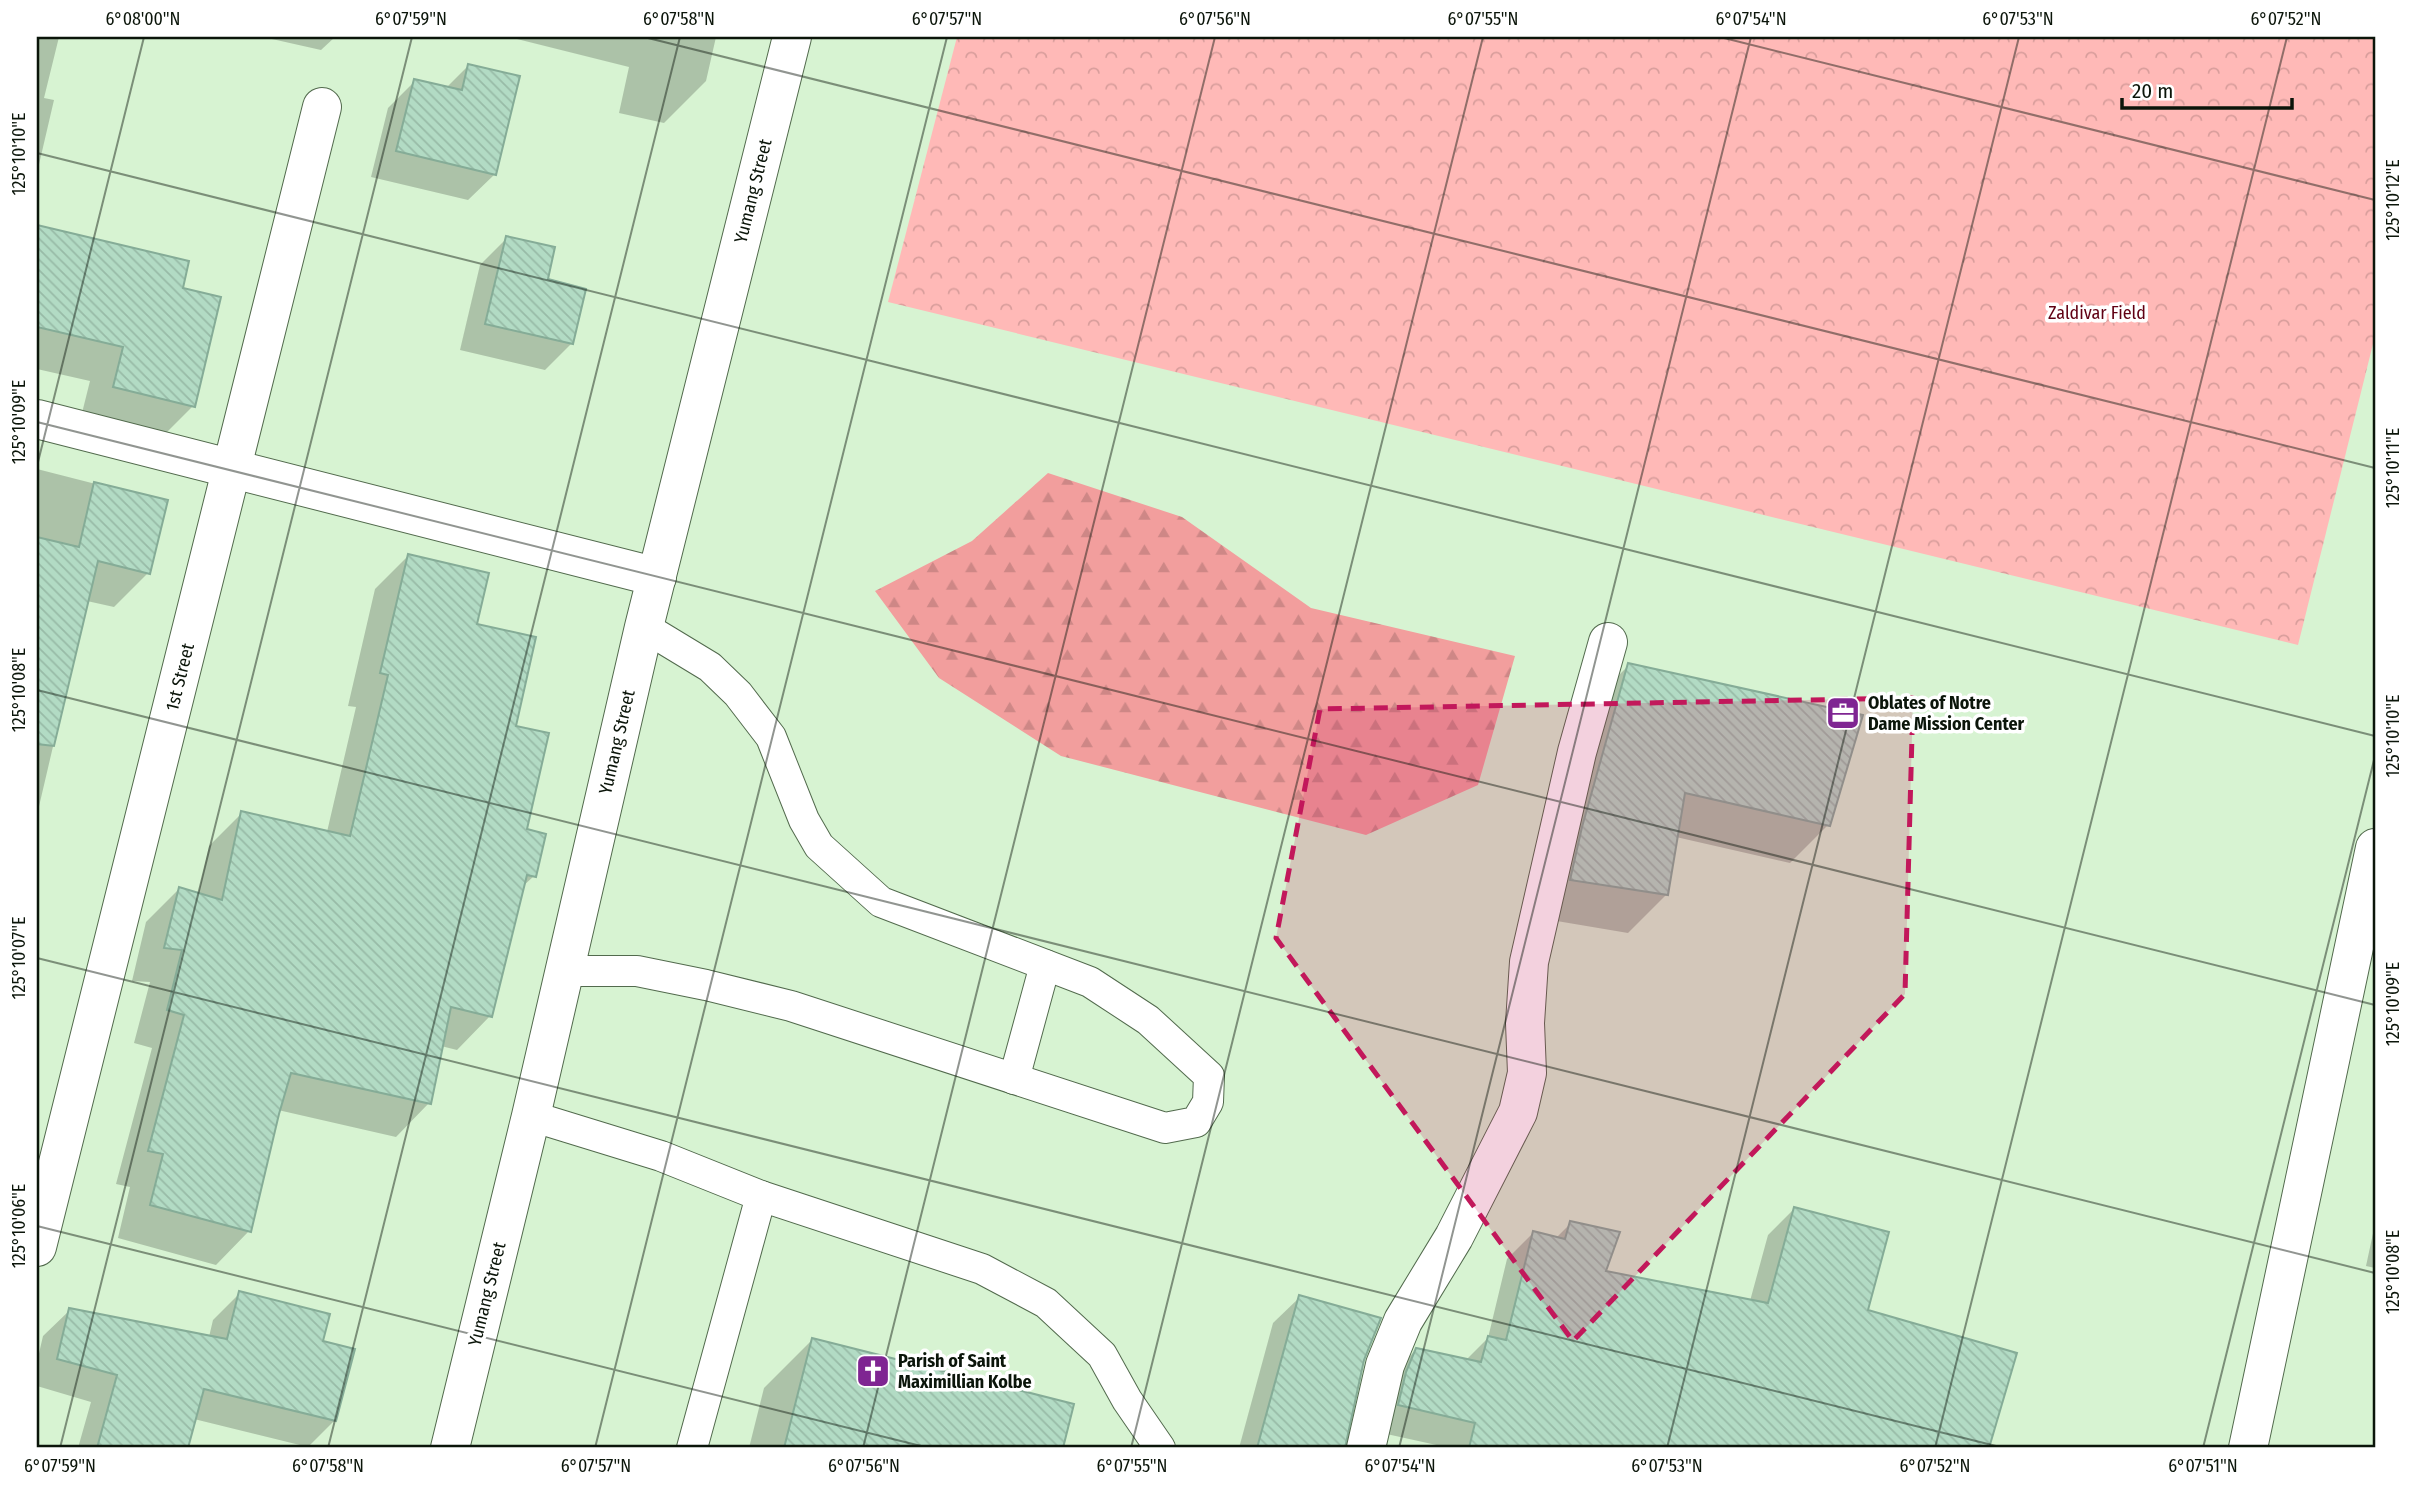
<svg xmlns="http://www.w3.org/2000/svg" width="2412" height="1485" viewBox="0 0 2412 1485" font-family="'Fira Sans Condensed',sans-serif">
<defs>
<pattern id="forest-firs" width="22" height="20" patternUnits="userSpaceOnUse" patternTransform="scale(1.75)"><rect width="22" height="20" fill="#f29e9d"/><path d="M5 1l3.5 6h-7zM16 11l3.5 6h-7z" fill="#ce8786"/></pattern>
<pattern id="park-crowns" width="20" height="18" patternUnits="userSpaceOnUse" patternTransform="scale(1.75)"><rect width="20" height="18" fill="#ffb9b7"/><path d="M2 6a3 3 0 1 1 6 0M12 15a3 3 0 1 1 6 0" fill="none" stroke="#d99e9c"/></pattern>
<pattern id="building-back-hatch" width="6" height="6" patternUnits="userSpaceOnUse" patternTransform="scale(1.75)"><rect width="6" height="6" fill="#b2dbc4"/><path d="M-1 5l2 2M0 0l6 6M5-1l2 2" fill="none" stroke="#98bba7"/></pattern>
</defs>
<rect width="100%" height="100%" fill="#d7f3d2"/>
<path fill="url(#forest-firs)" d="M 1048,473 L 1182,517 L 1311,608 L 1515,656 L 1478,785 L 1366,835 L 1061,756 L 939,678 L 875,591 L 972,541 Z"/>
<path fill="url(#park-crowns)" d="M 957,37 L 2375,37 L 2375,336 L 2298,645 L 888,302 Z"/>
<g fill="#0003">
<path d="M 37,37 L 59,37 L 44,98 L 54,100 L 37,173 Z"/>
<path d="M 263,37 L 335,37 L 321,50 Z"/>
<path d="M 509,37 L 716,37 L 706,81 L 664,123 L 619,113 L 629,67 Z"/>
<path d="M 469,65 L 495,174 L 468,200 L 371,177 L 388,108 L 415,81 L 446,88 Z"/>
<path d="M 37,226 L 187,263 L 181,289 L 193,406 L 159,440 L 80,421 L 90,381 L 37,369 Z"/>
<path d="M 507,238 L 545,281 L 571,344 L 545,370 L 460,350 L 480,265 Z"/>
<path d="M 37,469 L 166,502 L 148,573 L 114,607 L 87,601 L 37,815 Z"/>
<path d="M 408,556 L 475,625 L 514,727 L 525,830 L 534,876 L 522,887 L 490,1016 L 457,1050 L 441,1046 L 429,1103 L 396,1137 L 278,1110 L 249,1231 L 216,1265 L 118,1238 L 130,1187 L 116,1184 L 152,1048 L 134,1043 L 150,982 L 132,981 L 146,922 L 179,889 L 198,895 L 209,846 L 242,813 L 327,832 L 356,707 L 348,706 L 375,589 Z"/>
<path d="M 1629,665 L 1828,825 L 1790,863 L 1676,837 L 1666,895 L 1628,933 L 1533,917 L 1591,703 Z"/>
<path d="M 1794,1209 L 1865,1311 L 1994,1424 L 1970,1448 L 1962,1448 L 1937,1441 L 1935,1448 L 1450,1448 L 1373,1431 L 1390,1376 L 1416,1350 L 1465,1361 L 1488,1338 L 1507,1259 L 1533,1233 L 1555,1239 L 1571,1223 L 1604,1273 L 1750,1301 L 1768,1235 Z"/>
<path d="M 2375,1224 L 2375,1268 L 2366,1266 Z"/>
<path d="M 240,1293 L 321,1342 L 334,1421 L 308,1447 L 194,1419 L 186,1448 L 78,1448 L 91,1402 L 37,1386 L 37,1362 L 43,1336 L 70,1310 L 209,1337 L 213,1320 Z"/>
<path d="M 1300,1297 L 1362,1360 L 1343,1448 L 1239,1448 L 1273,1323 Z"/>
<path d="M 812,1340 L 1072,1405 L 1061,1448 L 749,1448 L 764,1388 Z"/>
</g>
<g fill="url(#building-back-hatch)" stroke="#85ac97" stroke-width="2">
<path d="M 468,64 L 520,76 L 496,175 L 396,151 L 414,79 L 462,90 Z"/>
<path d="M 37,225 L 189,261 L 183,288 L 221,297 L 195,407 L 113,387 L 123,347 L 37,327 Z"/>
<path d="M 506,236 L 555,247 L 548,279 L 586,289 L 573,344 L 485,324 Z"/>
<path d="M 94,482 L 168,500 L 150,574 L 98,561 L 54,746 L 37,744 L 37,537 L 79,547 Z"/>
<path d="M 408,554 L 489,573 L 477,624 L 536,637 L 516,726 L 549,733 L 527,829 L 546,834 L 536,877 L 527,875 L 492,1017 L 451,1007 L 431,1104 L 291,1073 L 279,1114 L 251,1232 L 150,1205 L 163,1154 L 148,1151 L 184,1015 L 167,1010 L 182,950 L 164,948 L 179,887 L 222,900 L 241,811 L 350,836 L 388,675 L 380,673 Z"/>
<path d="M 1628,663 L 1863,715 L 1830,826 L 1685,793 L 1668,895 L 1570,880 L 1582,827 Z"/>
<path d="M 1794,1207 L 1889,1232 L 1868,1310 L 2017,1353 L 1989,1448 L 1469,1448 L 1475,1423 L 1398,1405 L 1406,1372 L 1416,1348 L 1481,1362 L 1488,1336 L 1506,1340 L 1533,1231 L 1565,1239 L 1570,1221 L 1620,1232 L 1606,1271 L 1768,1303 Z"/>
<path d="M 239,1291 L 330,1314 L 323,1341 L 355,1349 L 336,1421 L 204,1389 L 188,1448 L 97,1448 L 117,1375 L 57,1359 L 69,1308 L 227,1339 Z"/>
<path d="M 1299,1295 L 1381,1318 L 1364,1360 L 1345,1448 L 1257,1448 Z"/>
<path d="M 812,1338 L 1074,1404 L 1063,1448 L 784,1448 Z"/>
</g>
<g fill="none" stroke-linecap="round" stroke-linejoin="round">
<g stroke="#526a4d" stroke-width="32">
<g id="lane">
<path d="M 564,971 L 637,971 L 706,985 L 791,1006 L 1165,1128 L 1196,1122 L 1208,1102 L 1209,1076 L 1148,1020 L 1090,982 L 881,902 L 819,846 L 804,820 L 771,737 L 738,694 L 710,667 L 644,627"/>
<path d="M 1014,1079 L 1045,965"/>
<path d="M 531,1116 L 661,1156 L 761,1196 L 982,1269 L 1046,1303 L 1102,1355 L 1127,1400 L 1160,1448"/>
<path d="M 692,1448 L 761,1196"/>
</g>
</g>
<g stroke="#526a4d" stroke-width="40">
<g id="street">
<path d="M 37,419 L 657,577"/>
<path d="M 37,1247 L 322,107"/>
<path d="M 1366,1448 L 1385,1365 L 1403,1321 L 1454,1237 L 1518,1112 L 1527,1073 L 1525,1023 L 1529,962 L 1577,752 L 1608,642"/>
<path d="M 2248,1448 L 2375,848"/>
</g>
</g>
<g stroke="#526a4d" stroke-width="40">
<path id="secondary" d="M 450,1448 L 531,1116 L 644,627 L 792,37"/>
</g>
<use href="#lane" stroke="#fff" stroke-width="30"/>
<use href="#street" stroke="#fff" stroke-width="38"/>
<use href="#secondary" stroke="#fff" stroke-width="38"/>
</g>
<path fill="#c2185b" fill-opacity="0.2" stroke="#c2185b" stroke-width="5" stroke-dasharray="14 9" stroke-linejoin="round" d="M 1913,698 L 1905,994 L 1573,1341 L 1276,938 L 1320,709 Z"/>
<path fill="none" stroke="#0b150a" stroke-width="2" stroke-opacity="0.45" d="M 644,37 L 2375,468M 1720,37 L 2375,200M 37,153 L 2375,736M 37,422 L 2375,1005M 37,466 L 144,37M 37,690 L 2375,1273M 37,958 L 2004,1448M 37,1226 L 929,1448M 60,1448 L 412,37M 328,1448 L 680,37M 595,1448 L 947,37M 863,1448 L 1215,37M 1131,1448 L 1483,37M 1399,1448 L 1751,37M 1667,1448 L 2019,37M 1935,1448 L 2287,37M 2203,1448 L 2375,756"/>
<defs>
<g id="office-square" transform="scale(1.75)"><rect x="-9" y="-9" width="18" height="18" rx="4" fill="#7f2592" stroke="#fff"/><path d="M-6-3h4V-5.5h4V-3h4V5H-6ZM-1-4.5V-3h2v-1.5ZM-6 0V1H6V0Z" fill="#fff"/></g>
<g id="church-square" transform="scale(1.75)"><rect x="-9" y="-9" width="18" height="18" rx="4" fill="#7f2592" stroke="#fff"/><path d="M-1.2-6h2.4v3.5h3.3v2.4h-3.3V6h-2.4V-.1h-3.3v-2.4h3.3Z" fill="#fff"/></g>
</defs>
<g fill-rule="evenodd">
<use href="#office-square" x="1843" y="713"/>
<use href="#church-square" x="873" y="1371"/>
</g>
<g text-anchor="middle" stroke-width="7" stroke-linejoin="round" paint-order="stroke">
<g font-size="18" fill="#0b150a" stroke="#fff">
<text transform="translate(753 191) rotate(-76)" y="6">Yumang Street</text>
<text transform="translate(180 677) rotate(-76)" y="6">1st Street</text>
<text transform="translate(617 742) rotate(-77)" y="6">Yumang Street</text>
<text transform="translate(487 1294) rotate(-76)" y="6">Yumang Street</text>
</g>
<g font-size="18" fill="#600013" stroke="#fff">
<text x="2097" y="319">Zaldivar Field</text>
</g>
<g font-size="18" font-weight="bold" fill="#0b150a" stroke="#fff" text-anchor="start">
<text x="1868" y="709">Oblates of Notre<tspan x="1868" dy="21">Dame Mission Center</tspan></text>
<text x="898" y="1367">Parish of Saint<tspan x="898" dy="21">Maximillian Kolbe</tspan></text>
</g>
</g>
<rect width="2412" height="1485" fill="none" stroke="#ffffff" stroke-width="77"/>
<path d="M2122 98v10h170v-10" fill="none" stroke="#0b150a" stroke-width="3.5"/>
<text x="2132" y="98" font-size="21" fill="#0b150a" stroke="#ffffff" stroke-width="5" paint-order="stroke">20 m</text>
<rect x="38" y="38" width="2336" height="1408" fill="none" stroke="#0b150a" stroke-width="2.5"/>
<g font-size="18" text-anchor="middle" fill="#0b150a">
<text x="143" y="25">6°08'00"N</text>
<text x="411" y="25">6°07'59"N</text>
<text x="679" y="25">6°07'58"N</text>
<text x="947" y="25">6°07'57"N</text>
<text x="1215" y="25">6°07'56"N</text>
<text x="1483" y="25">6°07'55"N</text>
<text x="1751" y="25">6°07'54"N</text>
<text x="2018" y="25">6°07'53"N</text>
<text x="2286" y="25">6°07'52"N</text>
<text transform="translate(19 154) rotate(-90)" y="6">125°10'10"E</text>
<text transform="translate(2393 200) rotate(-90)" y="6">125°10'12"E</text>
<text transform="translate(19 422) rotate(-90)" y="6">125°10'09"E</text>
<text transform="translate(2393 468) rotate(-90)" y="6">125°10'11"E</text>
<text transform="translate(19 690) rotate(-90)" y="6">125°10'08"E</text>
<text transform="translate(2393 736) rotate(-90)" y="6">125°10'10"E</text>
<text transform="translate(19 958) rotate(-90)" y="6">125°10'07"E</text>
<text transform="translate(2393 1004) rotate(-90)" y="6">125°10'09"E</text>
<text transform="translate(19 1226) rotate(-90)" y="6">125°10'06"E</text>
<text transform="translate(2393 1272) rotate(-90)" y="6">125°10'08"E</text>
<text x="60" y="1472">6°07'59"N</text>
<text x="328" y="1472">6°07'58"N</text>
<text x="596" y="1472">6°07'57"N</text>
<text x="864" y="1472">6°07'56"N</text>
<text x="1132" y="1472">6°07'55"N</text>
<text x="1400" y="1472">6°07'54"N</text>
<text x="1667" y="1472">6°07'53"N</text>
<text x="1935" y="1472">6°07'52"N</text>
<text x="2203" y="1472">6°07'51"N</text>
</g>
</svg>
